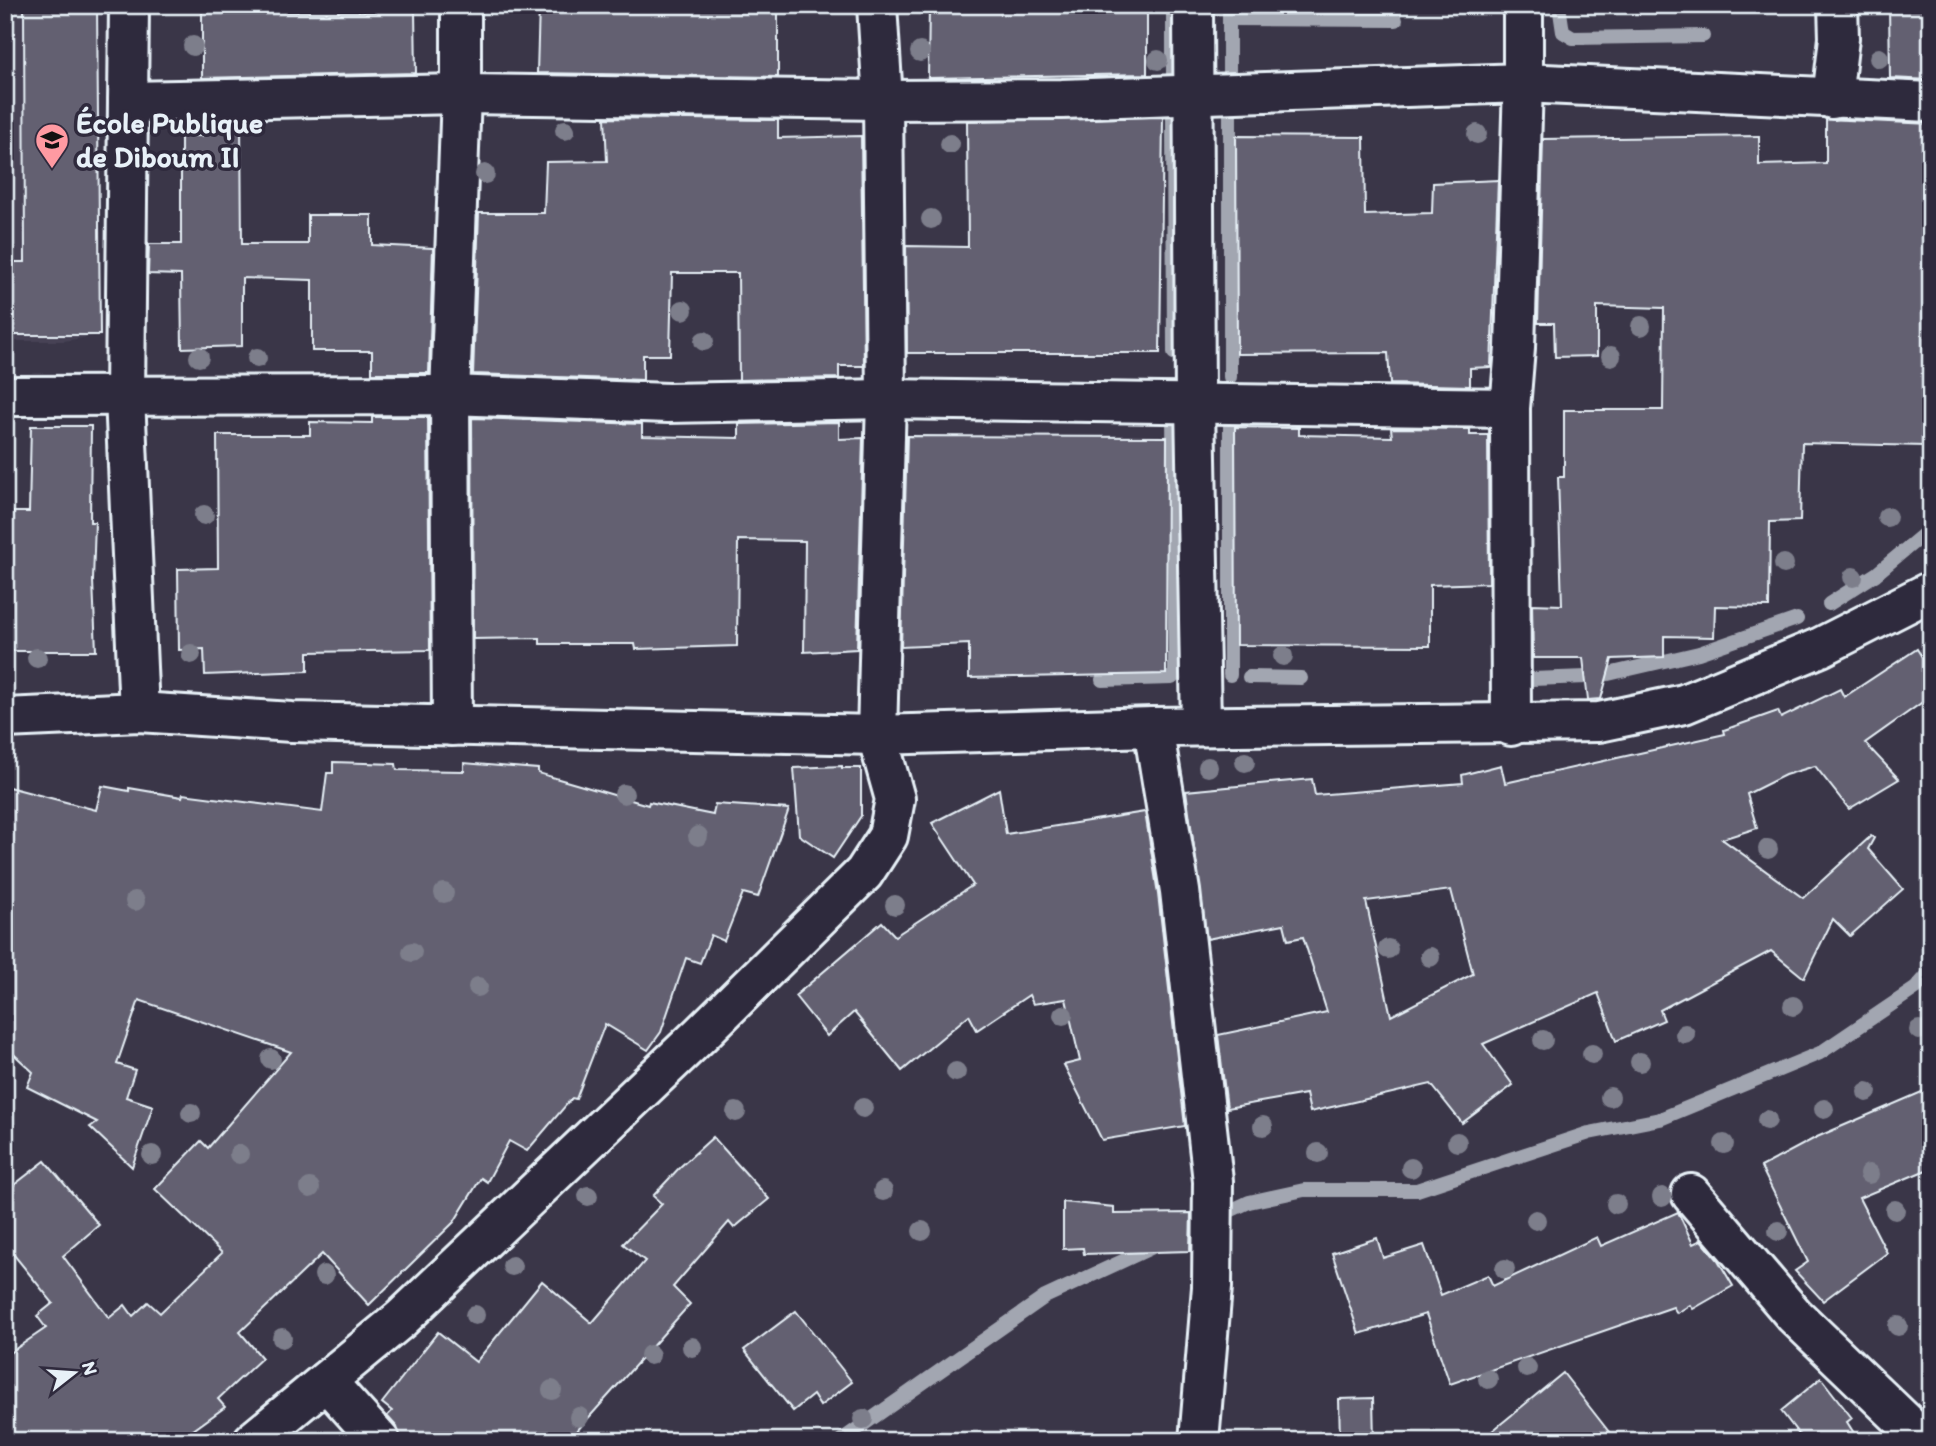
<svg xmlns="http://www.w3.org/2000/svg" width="1936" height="1446" viewBox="0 0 1936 1446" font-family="Itim,sans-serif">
<rect width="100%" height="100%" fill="#3a3648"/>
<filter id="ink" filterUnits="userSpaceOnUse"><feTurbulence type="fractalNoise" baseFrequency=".0143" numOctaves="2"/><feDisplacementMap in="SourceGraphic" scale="14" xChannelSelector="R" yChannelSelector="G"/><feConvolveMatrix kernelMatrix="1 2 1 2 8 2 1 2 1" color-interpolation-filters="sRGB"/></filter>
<g filter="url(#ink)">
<path fill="#464354" d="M 5,5 L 97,5 L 100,335 L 64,341 L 5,341 Z"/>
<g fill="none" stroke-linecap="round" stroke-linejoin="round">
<g stroke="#a2a6b1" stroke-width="14">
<path d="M 1173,5 L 1173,82"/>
<path d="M 1229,5 L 1229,72"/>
<path d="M 1559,5 L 1563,32 L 1573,38 L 1703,36"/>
<path d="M 1230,19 L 1396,20"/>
<path d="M 1230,114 L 1230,377"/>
<path d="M 1173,116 L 1174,353"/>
<path d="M 1173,411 L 1175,675"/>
<path d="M 1829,604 L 1876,574 L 1931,528"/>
<path d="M 1230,675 L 1230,410"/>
<path d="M 1604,675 L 1699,653 L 1797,619"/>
<path d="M 1249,677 L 1301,678"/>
<path d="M 1532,679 L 1587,677"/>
<path d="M 1102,680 L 1172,678"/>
<path d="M 1174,1237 L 1249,1202 L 1304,1190 L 1417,1190 L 1589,1133 L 1660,1119 L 1820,1053 L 1916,988 L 1931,971"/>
<path d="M 840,1441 L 1045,1297 L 1155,1246"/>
</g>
</g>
<g fill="#636171" stroke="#e8f1f8" stroke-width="2" fill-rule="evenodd">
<path d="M 24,5 L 97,5 L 100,335 L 5,335 L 5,262 L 25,262 Z"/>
<path d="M 202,5 L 280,5 L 280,12 L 415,12 L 416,73 L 202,78 Z"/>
<path d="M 539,5 L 778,5 L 778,77 L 537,73 Z"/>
<path d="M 929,5 L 1147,5 L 1147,74 L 928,78 Z"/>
<path d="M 1889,5 L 1931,5 L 1931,80 L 1890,78 Z"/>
<path d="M 1163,117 L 1160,353 L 907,353 L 906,246 L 968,247 L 967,121 Z"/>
<path d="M 605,118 L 778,120 L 778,138 L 861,136 L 864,366 L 839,366 L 839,378 L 739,380 L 738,273 L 672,273 L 670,355 L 643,355 L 643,380 L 473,374 L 479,213 L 544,213 L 546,162 L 607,161 Z"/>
<path d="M 1826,119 L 1931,124 L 1931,364 L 1924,365 L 1924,446 L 1802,443 L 1800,521 L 1770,522 L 1769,607 L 1715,606 L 1714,637 L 1664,636 L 1664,657 L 1612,659 L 1601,699 L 1588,700 L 1583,658 L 1533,658 L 1532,604 L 1562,605 L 1558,477 L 1564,477 L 1564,410 L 1663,410 L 1664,308 L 1597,306 L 1597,356 L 1555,357 L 1554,323 L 1538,323 L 1543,139 L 1759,136 L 1759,165 L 1826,163 Z"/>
<path d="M 202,121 L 241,121 L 242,244 L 308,244 L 308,215 L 372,215 L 372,245 L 433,248 L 429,373 L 372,373 L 372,351 L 312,351 L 312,280 L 242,278 L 242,346 L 182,348 L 181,275 L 148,274 L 149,244 L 181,244 L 181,136 L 202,136 Z"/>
<path d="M 1236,136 L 1364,137 L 1365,215 L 1432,213 L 1433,183 L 1498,180 L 1491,367 L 1470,368 L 1470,386 L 1390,384 L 1388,353 L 1237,354 Z"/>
<path d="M 372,417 L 428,417 L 430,650 L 308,652 L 308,671 L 205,675 L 204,649 L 179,650 L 178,569 L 218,568 L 217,435 L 310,435 L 310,422 L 372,423 Z"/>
<path d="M 472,418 L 642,424 L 642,436 L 739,438 L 739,424 L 839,422 L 839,439 L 863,438 L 857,649 L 804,652 L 805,541 L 738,540 L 737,646 L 636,649 L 635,644 L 540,644 L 540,638 L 473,639 Z"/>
<path d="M 31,426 L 91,426 L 90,522 L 95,522 L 93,581 L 96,651 L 5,651 L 5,512 L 29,512 Z"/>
<path d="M 1235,427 L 1299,428 L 1299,435 L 1392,437 L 1391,428 L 1470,429 L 1470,435 L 1488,435 L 1489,583 L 1430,585 L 1430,646 L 1236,645 Z"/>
<path d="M 907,436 L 1167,437 L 1166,674 L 969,678 L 969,644 L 901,647 Z"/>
<path d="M 1917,649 L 1931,671 L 1931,696 L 1865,743 L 1899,779 L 1849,809 L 1815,766 L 1785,775 L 1747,794 L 1757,828 L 1722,839 L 1803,898 L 1871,836 L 1874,838 L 1868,849 L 1903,889 L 1850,936 L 1833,919 L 1804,978 L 1771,951 L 1660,1010 L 1664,1020 L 1616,1041 L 1598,993 L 1483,1044 L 1513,1085 L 1462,1123 L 1431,1084 L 1310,1112 L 1306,1094 L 1227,1108 L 1218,1035 L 1327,1012 L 1303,937 L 1288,940 L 1284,924 L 1207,939 L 1186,791 L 1312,779 L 1315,795 L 1463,783 L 1462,775 L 1501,765 L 1505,783 L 1725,734 L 1724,730 L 1778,711 L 1781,718 L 1840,689 L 1844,697 ZM 1451,890 L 1473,974 L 1391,1016 L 1366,901 Z"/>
<path d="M 333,762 L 396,764 L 397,770 L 464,771 L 464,763 L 538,769 L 538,773 L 648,805 L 649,802 L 713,815 L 715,804 L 789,809 L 758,897 L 743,893 L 724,941 L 711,935 L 700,963 L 686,958 L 661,1032 L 648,1050 L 605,1024 L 576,1099 L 572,1098 L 527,1151 L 509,1141 L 487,1182 L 481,1178 L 454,1222 L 369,1305 L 322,1254 L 240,1332 L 262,1358 L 218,1399 L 225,1407 L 178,1441 L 5,1441 L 5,1356 L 46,1328 L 37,1316 L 53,1303 L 5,1244 L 5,1192 L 45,1161 L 99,1225 L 63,1256 L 109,1318 L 125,1305 L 133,1316 L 148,1302 L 160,1313 L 222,1253 L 155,1189 L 201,1141 L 208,1148 L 291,1052 L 139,1000 L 117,1064 L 135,1070 L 126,1097 L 153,1106 L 132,1167 L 90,1127 L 97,1122 L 27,1087 L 33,1072 L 5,1046 L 5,786 L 96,810 L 102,786 L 129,791 L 129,788 L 182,797 L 183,794 L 322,812 L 327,773 L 333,773 Z"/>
<path d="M 842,766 L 842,768 L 861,768 L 861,816 L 833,858 L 799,835 L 794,768 Z"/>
<path d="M 999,789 L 1006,834 L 1145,812 L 1158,894 L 1185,1126 L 1102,1140 L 1064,1065 L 1080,1061 L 1066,999 L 1033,1004 L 1029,995 L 977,1030 L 969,1015 L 902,1071 L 854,1012 L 827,1036 L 795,996 L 882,922 L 895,936 L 973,885 L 932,823 Z"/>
<path d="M 1931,1088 L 1931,1168 L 1859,1198 L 1887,1253 L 1823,1301 L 1795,1271 L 1808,1262 L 1761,1167 L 1817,1137 Z"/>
<path d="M 713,1137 L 769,1199 L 734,1228 L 729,1222 L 673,1287 L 690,1304 L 568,1441 L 401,1441 L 397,1427 L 387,1416 L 392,1411 L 382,1403 L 438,1332 L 476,1362 L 542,1281 L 592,1323 L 645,1261 L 623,1244 L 662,1204 L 653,1196 L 680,1167 Z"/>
<path d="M 1063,1202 L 1114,1207 L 1114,1214 L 1191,1213 L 1190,1251 L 1084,1254 L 1083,1248 L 1063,1249 Z"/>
<path d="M 1678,1212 L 1693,1244 L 1701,1240 L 1718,1260 L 1733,1286 L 1693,1309 L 1690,1305 L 1677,1313 L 1673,1307 L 1450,1384 L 1426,1314 L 1359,1334 L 1332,1253 L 1377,1238 L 1383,1258 L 1424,1245 L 1441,1295 L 1488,1275 L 1493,1286 L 1597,1237 L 1601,1246 Z"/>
<path d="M 796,1311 L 852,1382 L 820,1406 L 813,1395 L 793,1411 L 744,1350 Z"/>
<path d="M 1563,1373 L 1616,1441 L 1480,1441 Z"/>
<path d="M 1821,1378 L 1852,1418 L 1847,1422 L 1859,1441 L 1804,1441 L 1781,1411 Z"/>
<path d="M 1373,1398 L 1374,1441 L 1340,1441 L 1339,1399 Z"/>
</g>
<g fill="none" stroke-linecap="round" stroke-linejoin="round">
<g stroke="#e8f1f8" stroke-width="44">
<g id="minor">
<path d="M 129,5 L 125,397 L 139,712"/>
<path d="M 1193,5 L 1195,404 L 1201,726"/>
<path d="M 1832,99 L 1839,38 L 1838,5"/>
<path d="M 128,101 L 461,94 L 883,100 L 1062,99 L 1523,83 L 1931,102"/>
<path d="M 5,396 L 450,395 L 668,403 L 886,399 L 1510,408"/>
<path d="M 452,726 L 450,395 L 461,94 L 461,5"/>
<path d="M 1511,726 L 1510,408 L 1515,348 L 1523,83 L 1523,5"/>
<path d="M 1153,727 L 1180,891 L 1213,1181 L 1212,1287 L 1199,1441"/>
<path d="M 1691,1194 L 1794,1315 L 1925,1441"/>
<path d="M 326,1381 L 380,1441"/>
<path d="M 253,1441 L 401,1319 L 701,1034 L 864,873 L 888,836 L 895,799 L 877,735 L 886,399 L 883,100 L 877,5"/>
</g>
</g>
<g stroke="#e8f1f8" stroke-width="44">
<path id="major" d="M 5,718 L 139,712 L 292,722 L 877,735 L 1153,727 L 1599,722 L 1684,704 L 1821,647 L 1931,591"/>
</g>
<use href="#minor" stroke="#2f2a3d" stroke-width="38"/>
<use href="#major" stroke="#2f2a3d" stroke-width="38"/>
</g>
<g fill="#7d7e8b">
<circle cx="193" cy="46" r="10"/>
<circle cx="920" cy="52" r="10"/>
<circle cx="1879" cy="58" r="10"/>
<circle cx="1158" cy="60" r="10"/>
<circle cx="565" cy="130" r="10"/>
<circle cx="1477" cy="134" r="10"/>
<circle cx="950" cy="144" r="10"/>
<circle cx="485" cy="174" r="10"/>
<circle cx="931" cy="219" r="10"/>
<circle cx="683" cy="310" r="10"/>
<circle cx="1641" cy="326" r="10"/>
<circle cx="704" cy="341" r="10"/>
<circle cx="1611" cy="356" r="10"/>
<circle cx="199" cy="357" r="10"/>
<circle cx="257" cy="358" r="10"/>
<circle cx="204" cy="515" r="10"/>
<circle cx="1887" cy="517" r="10"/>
<circle cx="1784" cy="564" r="10"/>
<circle cx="1853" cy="577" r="10"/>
<circle cx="191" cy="654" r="10"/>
<circle cx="1283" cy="656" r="10"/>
<circle cx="37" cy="658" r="10"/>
<circle cx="1245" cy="762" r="10"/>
<circle cx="1208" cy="767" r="10"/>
<circle cx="624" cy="794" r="10"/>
<circle cx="698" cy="836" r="10"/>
<circle cx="1768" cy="849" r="10"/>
<circle cx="444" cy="893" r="10"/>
<circle cx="135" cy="901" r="10"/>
<circle cx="895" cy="905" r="10"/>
<circle cx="1388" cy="949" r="10"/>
<circle cx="412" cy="952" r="10"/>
<circle cx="1430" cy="957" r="10"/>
<circle cx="478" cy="987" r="10"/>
<circle cx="1793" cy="1006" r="10"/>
<circle cx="1063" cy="1015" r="10"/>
<circle cx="1919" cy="1030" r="10"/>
<circle cx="1685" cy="1034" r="10"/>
<circle cx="1543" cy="1040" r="10"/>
<circle cx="1592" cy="1054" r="10"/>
<circle cx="271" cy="1059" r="10"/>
<circle cx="1640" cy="1062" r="10"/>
<circle cx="956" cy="1072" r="10"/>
<circle cx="1867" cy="1092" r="10"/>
<circle cx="1610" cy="1097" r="10"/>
<circle cx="863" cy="1108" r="10"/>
<circle cx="1824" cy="1109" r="10"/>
<circle cx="736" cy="1112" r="10"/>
<circle cx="191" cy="1113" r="10"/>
<circle cx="1767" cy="1120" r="10"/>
<circle cx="1263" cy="1126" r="10"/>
<circle cx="1457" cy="1142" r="10"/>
<circle cx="1724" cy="1144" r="10"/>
<circle cx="1318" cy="1153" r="10"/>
<circle cx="239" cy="1154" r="10"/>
<circle cx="152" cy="1155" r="10"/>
<circle cx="1411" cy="1168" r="10"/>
<circle cx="1869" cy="1174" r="10"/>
<circle cx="310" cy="1188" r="10"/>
<circle cx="883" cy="1191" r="10"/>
<circle cx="588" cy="1196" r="10"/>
<circle cx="1662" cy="1197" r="10"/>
<circle cx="1616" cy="1204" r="10"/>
<circle cx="1895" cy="1210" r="10"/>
<circle cx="1536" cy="1220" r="10"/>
<circle cx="922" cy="1231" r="10"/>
<circle cx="1778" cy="1231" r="10"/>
<circle cx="512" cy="1266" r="10"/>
<circle cx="1505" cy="1269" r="10"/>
<circle cx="324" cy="1275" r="10"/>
<circle cx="475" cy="1315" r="10"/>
<circle cx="1898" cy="1326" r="10"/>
<circle cx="282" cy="1338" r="10"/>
<circle cx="692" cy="1347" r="10"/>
<circle cx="650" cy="1355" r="10"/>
<circle cx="1527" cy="1368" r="10"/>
<circle cx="1488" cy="1379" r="10"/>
<circle cx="552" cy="1390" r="10"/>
<circle cx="579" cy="1417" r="10"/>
<circle cx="863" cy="1419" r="10"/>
</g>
</g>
<defs>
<g id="school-pin" transform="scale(1.75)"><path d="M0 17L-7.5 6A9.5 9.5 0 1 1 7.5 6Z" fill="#ff9aa2" stroke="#2f2a3d"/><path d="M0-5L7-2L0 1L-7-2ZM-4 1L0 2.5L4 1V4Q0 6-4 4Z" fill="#111"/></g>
</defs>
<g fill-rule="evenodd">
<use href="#school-pin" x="52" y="140"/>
</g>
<g text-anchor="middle" stroke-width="7" stroke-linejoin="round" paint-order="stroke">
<g font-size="30" font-weight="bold" fill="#e8f1f8" stroke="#2f2a3d" text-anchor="start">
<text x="76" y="133">École Publique<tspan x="76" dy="34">de Diboum II</tspan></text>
</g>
</g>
<rect width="1936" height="1446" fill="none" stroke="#2f2a3d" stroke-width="28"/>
<rect x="14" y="14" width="1908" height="1418" fill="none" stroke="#e8f1f8" stroke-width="2.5" filter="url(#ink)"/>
<g transform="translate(74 1373) rotate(73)" stroke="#2f2a3d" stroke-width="5" paint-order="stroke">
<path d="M0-5L12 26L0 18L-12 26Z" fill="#e8f1f8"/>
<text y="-10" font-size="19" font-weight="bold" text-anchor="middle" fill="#e8f1f8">N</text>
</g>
</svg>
